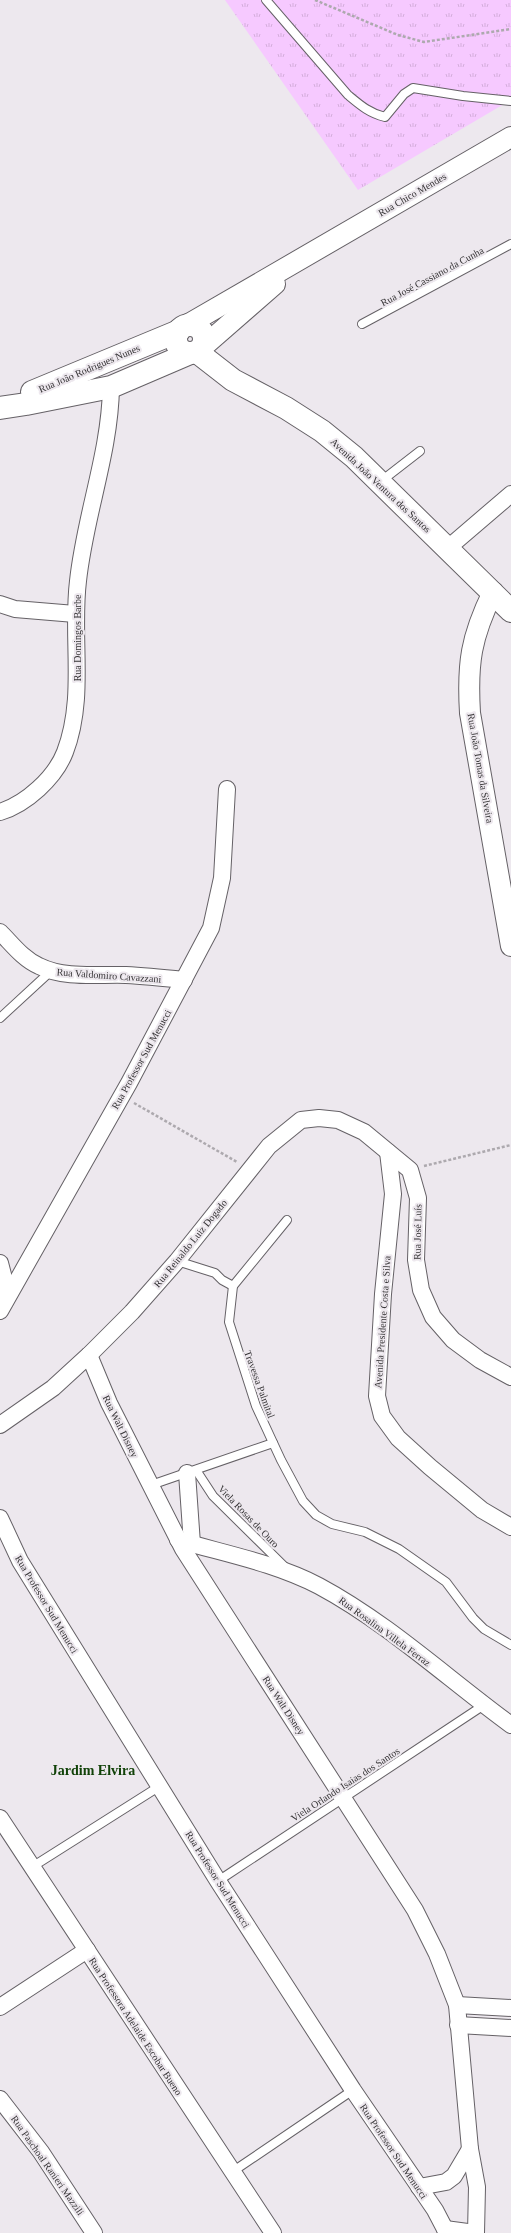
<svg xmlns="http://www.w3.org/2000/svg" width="511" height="2233" viewBox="0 0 511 2233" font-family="Georgia,serif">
<defs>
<pattern id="grass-tufts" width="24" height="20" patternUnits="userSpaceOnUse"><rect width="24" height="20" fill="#f6c9ff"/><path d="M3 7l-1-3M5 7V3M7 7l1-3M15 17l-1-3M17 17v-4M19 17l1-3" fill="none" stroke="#d4addb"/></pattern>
</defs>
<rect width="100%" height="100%" fill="#ede8ee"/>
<path fill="url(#grass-tufts)" d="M 225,0 L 511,0 L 511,100 L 358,190 Z"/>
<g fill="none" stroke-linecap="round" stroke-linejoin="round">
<g stroke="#656166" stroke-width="10">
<g id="service">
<path d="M 266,0 L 348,95 C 360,105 369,113 385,117 L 404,94 L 413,88 L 463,96 L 511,101"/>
<path d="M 362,324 L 511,244"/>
<path d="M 380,482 L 420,451"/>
<path d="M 0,1018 L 51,971"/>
<path d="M 287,1220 L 233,1286 L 229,1322 L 256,1406 L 281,1460 L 303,1501 L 316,1515 L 332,1524 L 365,1532 L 399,1549 L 446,1582 L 473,1618 L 484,1629 L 511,1645"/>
<path d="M 177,1261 L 215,1273 L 222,1280 L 233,1286"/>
<path d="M 196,1470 L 213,1496 L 286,1568"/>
<path d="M 151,1485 L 273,1443"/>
<path d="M 32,1867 L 160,1786"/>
<path d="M 218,1881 L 484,1705"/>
<path d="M 232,2172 L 353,2090"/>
</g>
</g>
<g stroke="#656166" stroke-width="18">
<g id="minor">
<path d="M 448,548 L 511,494"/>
<path d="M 0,604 L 15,609 L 75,614"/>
<path d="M 0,812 C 26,804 55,778 65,752 C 86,697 71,638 78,581 C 85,515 110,453 111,387"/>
<path d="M 0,932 C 12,944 23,959 39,966 C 65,979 98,974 126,975 C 146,976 165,978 184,980"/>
<path d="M 388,1152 L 393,1194 L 383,1294 L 377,1396 L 382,1416 L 398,1438 L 430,1467 L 482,1510 L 511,1527"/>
<path d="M 0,1263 L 8,1294"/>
<path d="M 0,1311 L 129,1083 L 211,928 L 222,878 L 227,789"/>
<path d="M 89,1355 L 109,1403 L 183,1549 L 415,1910 L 437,1954 L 457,2005 L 470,2149 L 477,2187 L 476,2233"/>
<path d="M 0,1425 L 53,1388 L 89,1355 L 132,1312 L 177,1261 L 269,1146 L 301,1120 L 319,1118 L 338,1120 L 364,1132 L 410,1170 L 418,1198 L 416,1260 L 421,1290 L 433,1317 L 453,1340 L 480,1360 L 511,1377"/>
<path d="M 187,1473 L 192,1544"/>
<path d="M 0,1518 L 20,1561 L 218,1881 L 353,2090 L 435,2210 L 447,2233"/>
<path d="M 178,1540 C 226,1554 275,1563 319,1586 C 388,1623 448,1679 511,1725"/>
<path d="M 0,1818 L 273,2233"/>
<path d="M 457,2005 L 511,2008"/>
<path d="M 0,2007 L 87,1950"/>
<path d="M 458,2025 L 511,2028"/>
<path d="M 0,2099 L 41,2152 L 94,2233"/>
<path d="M 419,2187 L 446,2182 L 454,2176 L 470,2149"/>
<path d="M 445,2229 L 475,2233"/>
</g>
</g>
<g stroke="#656166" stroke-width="22">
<g id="tertiary">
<path d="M 187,325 L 511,137"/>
<path d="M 204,346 L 275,284"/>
<path d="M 493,592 C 471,637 467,663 470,713 L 511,946"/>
</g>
</g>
<g stroke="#656166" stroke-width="24">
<g id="secondary">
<circle cx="190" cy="339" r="14"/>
<path d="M 197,352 L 233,380 L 286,408 L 322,431 L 354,457 L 511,611"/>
<path d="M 32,392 L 179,331"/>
<path d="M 0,408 L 26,404 L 111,387 L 188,354"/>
</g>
</g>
<g stroke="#ada9ae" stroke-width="2.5" stroke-dasharray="3 2" stroke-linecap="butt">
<path d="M 315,0 L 398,35 L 424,42 L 511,29"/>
<path d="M 134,1103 L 237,1162"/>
<path d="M 424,1166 L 511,1145"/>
</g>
<use href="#service" stroke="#fff" stroke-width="8"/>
<use href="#minor" stroke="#fff" stroke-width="16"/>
<use href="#tertiary" stroke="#fff" stroke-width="20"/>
<use href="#secondary" stroke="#fff" stroke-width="22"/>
</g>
<g text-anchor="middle" stroke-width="4" stroke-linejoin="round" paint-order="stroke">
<g font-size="10" fill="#353335" stroke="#ede8ee">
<text transform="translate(412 194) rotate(-30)" y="4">Rua Chico Mendes</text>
<text transform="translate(432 276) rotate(-28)" y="4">Rua José Cassiano da Cunha</text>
<text transform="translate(89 368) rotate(-23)" y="4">Rua João Rodrigues Nunes</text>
<text transform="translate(381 485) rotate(43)" y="4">Avenida João Ventura dos Santos</text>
<text transform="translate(77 638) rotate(-90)" y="4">Rua Domingos Barbe</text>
<text transform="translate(481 768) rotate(80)" y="4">Rua João Tomas da Silveira</text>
<text transform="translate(109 975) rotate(4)" y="4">Rua Valdomiro Cavazzani</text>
<text transform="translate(141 1059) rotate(-61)" y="4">Rua Professor Sud Menucci</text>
<text transform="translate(417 1232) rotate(-89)" y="4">Rua José Luís</text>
<text transform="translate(190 1243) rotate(-51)" y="4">Rua Reinaldo Luiz Dogado</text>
<text transform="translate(382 1322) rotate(-86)" y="4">Avenida Presidente Costa e Silva</text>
<text transform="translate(260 1384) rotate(70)" y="4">Travessa Palmital</text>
<text transform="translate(121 1426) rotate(64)" y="4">Rua Walt Disney</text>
<text transform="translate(249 1516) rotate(46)" y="4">Viela Rosas de Ouro</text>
<text transform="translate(47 1604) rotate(59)" y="4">Rua Professor Sud Menucci</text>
<text transform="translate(385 1631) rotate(36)" y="4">Rua Rosalina Villela Ferraz</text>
<text transform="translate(284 1705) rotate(57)" y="4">Rua Walt Disney</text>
<text transform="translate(345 1784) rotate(-33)" y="4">Viela Orlando Isaias dos Santos</text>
<text transform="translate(218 1879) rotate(58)" y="4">Rua Professor Sud Menucci</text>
<text transform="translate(136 2026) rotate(57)" y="4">Rua Professora Adelaide Escobar Bueno</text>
<text transform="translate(394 2151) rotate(56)" y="4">Rua Professor Sud Menucci</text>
<text transform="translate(48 2165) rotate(55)" y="4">Rua Paschoal Ranieri Mazzili</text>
</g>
<g font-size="14" font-weight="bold" fill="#114208" stroke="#ede8ee">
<text x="93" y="1775">Jardim Elvira</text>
</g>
</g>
</svg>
